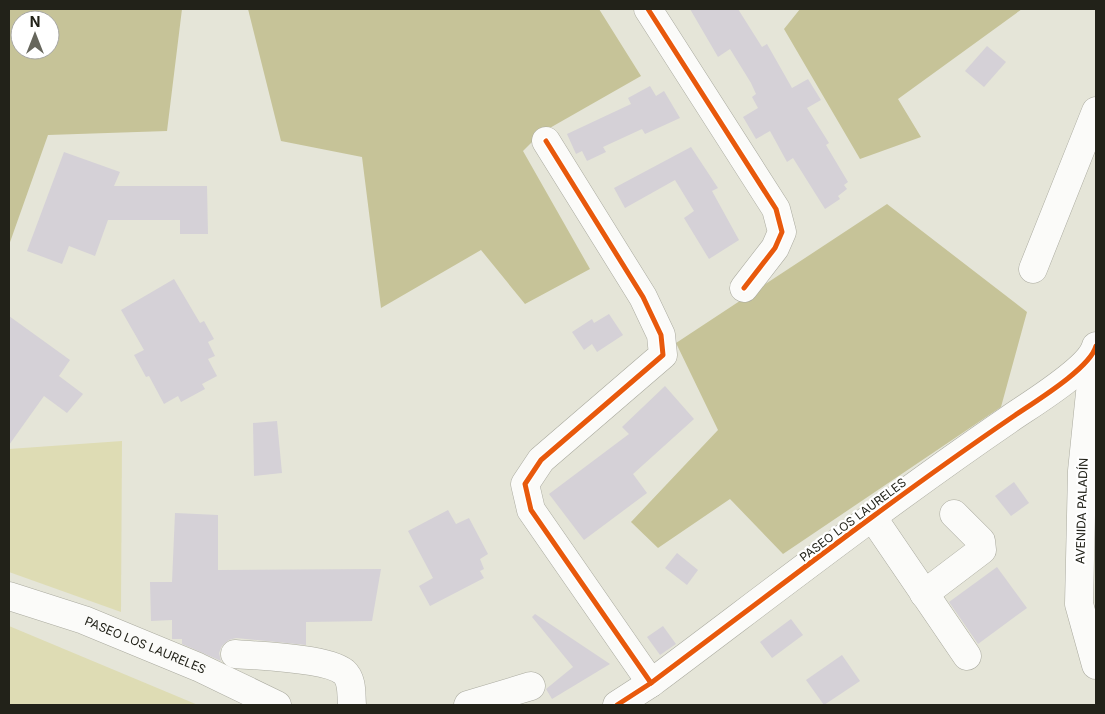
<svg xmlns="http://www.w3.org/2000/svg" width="1105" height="714" viewBox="0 0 1105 714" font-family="Inter,sans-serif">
<rect width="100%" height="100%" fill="#e5e5d8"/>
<g fill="#dedcb4">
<path d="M 122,441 L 121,612 L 9,572 L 9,449 Z"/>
<path d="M 9,626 L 198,705 L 9,705 Z"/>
</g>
<g fill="#c6c398" fill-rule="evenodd">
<path d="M 9,9 L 182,9 L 167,131 L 48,135 L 9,245 ZM 20,20 L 50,20 L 50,50 L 20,50 Z"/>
<path d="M 248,9 L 599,9 L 641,76 L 541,133 L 523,151 L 590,269 L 525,304 L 481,250 L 381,308 L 362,157 L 281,141 Z"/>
<path d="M 800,9 L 1022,9 L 898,99 L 921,137 L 860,159 L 784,29 Z"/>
<path d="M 887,204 L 1027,312 L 1001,407 L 783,554 L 730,499 L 658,548 L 631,522 L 718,430 L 676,343 Z"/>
</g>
<g fill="#d5d1d7">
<path d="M 690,9 L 738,9 L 762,47 L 767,44 L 792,88 L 808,79 L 821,100 L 807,108 L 829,143 L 826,145 L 848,182 L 844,185 L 847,189 L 838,196 L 840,199 L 825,209 L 793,158 L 787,162 L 770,131 L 756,139 L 743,117 L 758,108 L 752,97 L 756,94 L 751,83 L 730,49 L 718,57 Z"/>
<path d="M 987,46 L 1006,62 L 984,87 L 965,71 Z"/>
<path d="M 650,86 L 656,96 L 664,91 L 680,118 L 645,134 L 642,129 L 603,147 L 606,152 L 587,161 L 582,151 L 576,154 L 567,134 L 631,104 L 628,98 Z"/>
<path d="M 691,147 L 718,188 L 712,191 L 739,240 L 709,259 L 684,218 L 694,211 L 675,180 L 625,208 L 614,188 Z"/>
<path d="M 64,152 L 120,172 L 114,186 L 207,186 L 208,234 L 180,234 L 180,220 L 108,220 L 95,256 L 69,246 L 62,264 L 27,251 Z"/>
<path d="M 174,279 L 200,323 L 204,321 L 214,339 L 208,342 L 215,356 L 208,359 L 217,376 L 202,384 L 205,389 L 181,402 L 178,396 L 164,404 L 149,376 L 146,377 L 134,355 L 144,350 L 121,310 Z"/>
<path d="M 609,314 L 623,335 L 597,352 L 592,344 L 584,350 L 572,332 L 592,319 L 594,323 Z"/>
<path d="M 9,316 L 70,360 L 59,376 L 83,394 L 67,413 L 44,396 L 9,445 Z"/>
<path d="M 665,386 L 694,419 L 633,474 L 647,493 L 584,540 L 549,494 L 629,434 L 622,427 Z"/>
<path d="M 277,421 L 282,473 L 254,476 L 253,423 Z"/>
<path d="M 1014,482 L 1029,503 L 1011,516 L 995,496 Z"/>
<path d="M 448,510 L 456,524 L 469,518 L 488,554 L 480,559 L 484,569 L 480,571 L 484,578 L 430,606 L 419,586 L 433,578 L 408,531 Z"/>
<path d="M 175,513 L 218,515 L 218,570 L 381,569 L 372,621 L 306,622 L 306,645 L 236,638 L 229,640 L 222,646 L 219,653 L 221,661 L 182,644 L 182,639 L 172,639 L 172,620 L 151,621 L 150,582 L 172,582 Z"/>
<path d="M 677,553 L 698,570 L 687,585 L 665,568 Z"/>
<path d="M 997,567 L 1027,608 L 978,644 L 949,602 Z"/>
<path d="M 535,614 L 610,664 L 552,699 L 546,689 L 573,667 L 532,617 Z"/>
<path d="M 791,619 L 803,635 L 772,658 L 760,642 Z"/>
<path d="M 663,626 L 676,644 L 660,655 L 647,637 Z"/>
<path d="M 842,655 L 860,681 L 824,705 L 806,680 Z"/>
</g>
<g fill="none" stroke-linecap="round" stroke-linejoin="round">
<g stroke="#aaaa9f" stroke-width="29">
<g id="minor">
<path d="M 648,9 L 776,209 L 782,232 L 775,248 L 744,288"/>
<path d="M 546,141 L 643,297 L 661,335 L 663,355 L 541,460 L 525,484 L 531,510 L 651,683"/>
<path d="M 1033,269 L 1096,111"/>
<path d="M 1094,354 L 1082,471 L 1079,604 L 1096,665"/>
<path d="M 873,518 L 967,656"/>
<path d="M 924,594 L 982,550 L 981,541 L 954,514"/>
<path id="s1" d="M 9,596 L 84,620 L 198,667 L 277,705"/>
<path d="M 235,654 C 259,656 327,658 344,672 C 353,680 351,695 352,705"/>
<path d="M 468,705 L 531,686"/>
<path d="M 617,705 L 651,683 C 770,594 888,502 1011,418 C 1031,404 1090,369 1096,346"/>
</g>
</g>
<use href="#minor" stroke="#fbfbf9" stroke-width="28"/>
<g stroke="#fff" stroke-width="8">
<g id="cycleway">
<path d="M 648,9 L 776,209 L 782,232 L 775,248 L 744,288"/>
<path d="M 546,141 L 643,297 L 661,335 L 663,355 L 541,460 L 525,484 L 531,510 L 651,683"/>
<path d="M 617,705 L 651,683 C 770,594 888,502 1011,418 C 1031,404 1090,369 1096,346"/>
</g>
</g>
<use href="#cycleway" stroke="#e8590c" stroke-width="5"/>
</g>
<g text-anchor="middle" stroke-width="4.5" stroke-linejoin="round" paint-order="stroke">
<g font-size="12" fill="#222219" stroke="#fff">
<text transform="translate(1082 511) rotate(-88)" y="4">AVENIDA PALADÍN</text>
<text transform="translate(853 520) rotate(-37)" y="4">PASEO LOS LAURELES</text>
<text dy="4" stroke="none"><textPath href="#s1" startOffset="145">PASEO LOS LAURELES</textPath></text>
</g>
</g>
<rect width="1105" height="714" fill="none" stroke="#222219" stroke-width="20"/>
<g transform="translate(35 35)"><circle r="24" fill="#ffffff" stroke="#a7a7a3"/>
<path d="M0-4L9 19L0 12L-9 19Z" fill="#66665c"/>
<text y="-8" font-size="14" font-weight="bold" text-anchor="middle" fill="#222219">N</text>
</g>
</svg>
